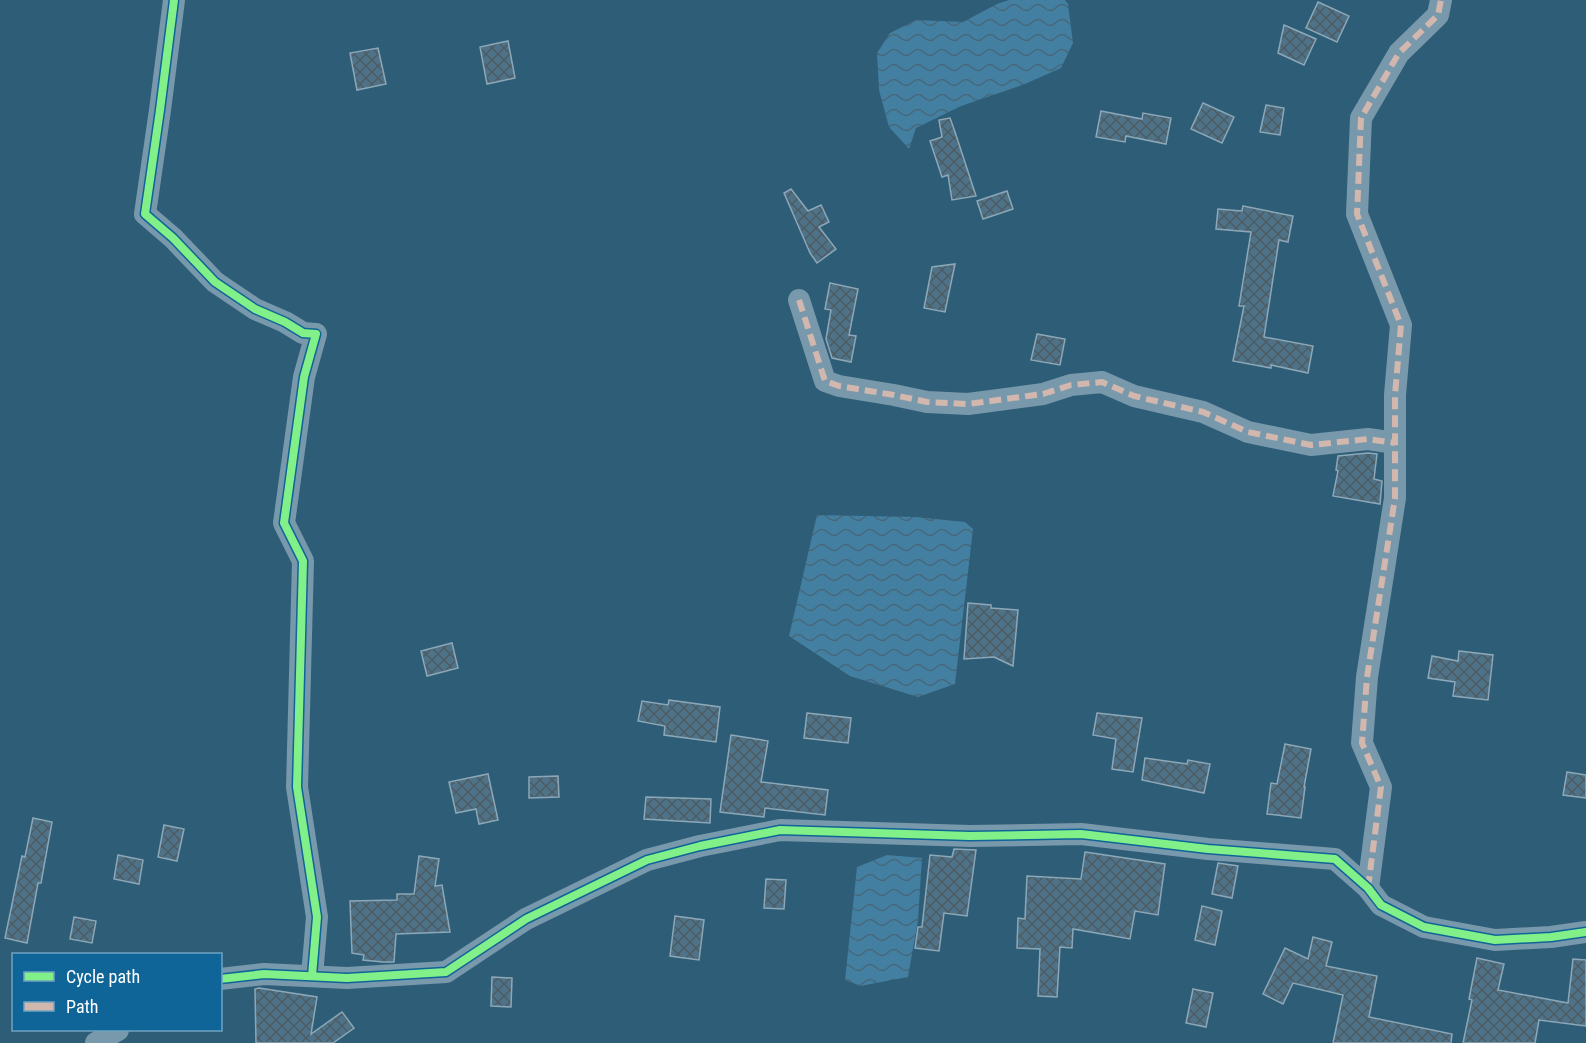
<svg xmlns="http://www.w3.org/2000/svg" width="1586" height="1043" viewBox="0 0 1586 1043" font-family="'Roboto Condensed',sans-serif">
<defs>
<pattern id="water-waves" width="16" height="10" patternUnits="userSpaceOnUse" patternTransform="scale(1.5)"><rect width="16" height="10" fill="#437fa1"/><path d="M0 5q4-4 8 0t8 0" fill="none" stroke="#47687b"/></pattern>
<pattern id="building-cross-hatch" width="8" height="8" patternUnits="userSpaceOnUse" patternTransform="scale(1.5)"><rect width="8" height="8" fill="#4e7388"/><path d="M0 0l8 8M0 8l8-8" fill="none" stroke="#4d5c64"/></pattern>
</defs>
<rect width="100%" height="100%" fill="#2e5d78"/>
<g fill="url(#water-waves)">
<path d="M 1009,0 L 1065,0 L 1068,4 L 1073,43 L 1061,68 L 1025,84 L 961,106 L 916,128 L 909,149 L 889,127 L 879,90 L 877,53 L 890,33 L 916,20 L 963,22 L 997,4 Z"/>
<path d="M 817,515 L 915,517 L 965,522 L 973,529 L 955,684 L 918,697 L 850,676 L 789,636 Z"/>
<path d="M 887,855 L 922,858 L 918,920 L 908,977 L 860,986 L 845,980 L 857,867 Z"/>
</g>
<g fill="url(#building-cross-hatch)" stroke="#8ca8b8" stroke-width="1.5">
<path d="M 1318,2 L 1349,16 L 1337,42 L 1306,28 Z"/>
<path d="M 1284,25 L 1316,39 L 1304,65 L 1278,53 Z"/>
<path d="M 508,41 L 515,78 L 487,84 L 480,47 Z"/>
<path d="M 378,48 L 386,84 L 357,90 L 350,53 Z"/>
<path d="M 1203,103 L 1234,117 L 1222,143 L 1191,129 Z"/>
<path d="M 1266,105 L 1284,108 L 1280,135 L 1260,132 Z"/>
<path d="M 1101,111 L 1142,119 L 1143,113 L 1171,118 L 1166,144 L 1126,136 L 1125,142 L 1096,137 Z"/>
<path d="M 950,118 L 955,132 L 976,196 L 952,200 L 948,175 L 942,177 L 930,141 L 942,137 L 939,120 Z"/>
<path d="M 791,189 L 808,211 L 821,205 L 829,222 L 819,227 L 836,249 L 817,263 L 810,253 L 784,193 Z"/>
<path d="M 1007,191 L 1013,209 L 983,219 L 977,201 Z"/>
<path d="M 1243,206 L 1293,216 L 1288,242 L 1279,240 L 1264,337 L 1313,346 L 1308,373 L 1271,365 L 1271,368 L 1233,361 L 1244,306 L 1239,306 L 1251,232 L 1216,229 L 1218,209 L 1242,211 Z"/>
<path d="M 955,264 L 945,312 L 924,308 L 932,267 Z"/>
<path d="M 830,283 L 858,289 L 849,335 L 856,336 L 851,362 L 832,358 L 826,339 L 831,310 L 825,309 Z"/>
<path d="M 1037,334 L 1065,339 L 1060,365 L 1031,360 Z"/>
<path d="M 1368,453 L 1377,454 L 1374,479 L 1382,481 L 1380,504 L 1333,496 L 1338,471 L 1336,470 L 1338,456 Z"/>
<path d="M 968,603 L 991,605 L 991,608 L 1018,610 L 1013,666 L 994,657 L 964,659 Z"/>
<path d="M 452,643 L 458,668 L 427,676 L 421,651 Z"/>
<path d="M 1459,651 L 1493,655 L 1488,700 L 1453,696 L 1455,682 L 1428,678 L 1432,656 L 1458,661 Z"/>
<path d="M 669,700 L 720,707 L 716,742 L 664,735 L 665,726 L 638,721 L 642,701 L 668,705 Z"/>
<path d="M 807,713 L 851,718 L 848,743 L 804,738 Z"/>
<path d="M 1097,713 L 1142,718 L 1133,772 L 1112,769 L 1116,739 L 1093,735 Z"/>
<path d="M 731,735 L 768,741 L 761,782 L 828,790 L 825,815 L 765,808 L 764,817 L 720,812 Z"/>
<path d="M 1285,744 L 1311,749 L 1304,787 L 1305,787 L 1301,818 L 1267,814 L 1271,783 L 1277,784 Z"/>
<path d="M 1145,758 L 1187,764 L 1188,760 L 1210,764 L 1204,793 L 1142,780 Z"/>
<path d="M 1567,772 L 1586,775 L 1586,798 L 1563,795 Z"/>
<path d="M 488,774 L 498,820 L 479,824 L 476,809 L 456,813 L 449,782 Z"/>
<path d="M 558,776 L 559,797 L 529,798 L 529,777 Z"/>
<path d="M 646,797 L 711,799 L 710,823 L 644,819 Z"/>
<path d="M 33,818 L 52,822 L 41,883 L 38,883 L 27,943 L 5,938 L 22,856 L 25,857 Z"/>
<path d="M 164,825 L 184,829 L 177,861 L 158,857 Z"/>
<path d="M 954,849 L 976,850 L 967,916 L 944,913 L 939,951 L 915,948 L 918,927 L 922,927 L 930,855 L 952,857 Z"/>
<path d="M 1085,852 L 1165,864 L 1158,915 L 1135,911 L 1130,939 L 1073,929 L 1072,948 L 1060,947 L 1057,997 L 1038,996 L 1040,949 L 1017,948 L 1018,918 L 1025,919 L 1027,876 L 1081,879 Z"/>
<path d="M 118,855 L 143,860 L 139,884 L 114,879 Z"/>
<path d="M 419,856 L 439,859 L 435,886 L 442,885 L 450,932 L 396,934 L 394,962 L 383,962 L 363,960 L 364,955 L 352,953 L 350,901 L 397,900 L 397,894 L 414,894 Z"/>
<path d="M 1218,863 L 1238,866 L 1232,898 L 1212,894 Z"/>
<path d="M 766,879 L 786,880 L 784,909 L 764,908 Z"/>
<path d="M 1202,906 L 1222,911 L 1215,945 L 1195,940 Z"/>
<path d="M 675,916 L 704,920 L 699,960 L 670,956 Z"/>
<path d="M 74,917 L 96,921 L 92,943 L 70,939 Z"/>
<path d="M 1313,937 L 1332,942 L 1326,966 L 1377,976 L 1369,1017 L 1452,1034 L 1451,1043 L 1333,1043 L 1343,995 L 1293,983 L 1283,1004 L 1263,994 L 1285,948 L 1308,959 Z"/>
<path d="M 1477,958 L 1504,964 L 1498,990 L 1568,1003 L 1573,959 L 1586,960 L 1586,1026 L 1539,1020 L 1535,1043 L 1463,1043 L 1472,1000 L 1469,999 Z"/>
<path d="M 492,977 L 512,978 L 511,1007 L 491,1006 Z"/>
<path d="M 259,988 L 317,997 L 311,1034 L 342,1012 L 354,1028 L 333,1043 L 256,1043 L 255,989 Z"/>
<path d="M 1193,989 L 1213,993 L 1206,1027 L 1186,1023 Z"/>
</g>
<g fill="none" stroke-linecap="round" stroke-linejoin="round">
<g stroke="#7898ab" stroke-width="22">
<path d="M 174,0 L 160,110 L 145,214 L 173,238 L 215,282 L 255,309 L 285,322 L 303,333 L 316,334 L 304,377 L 284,523 L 303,561 L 297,787 L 317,917 L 312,976"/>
<path d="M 799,300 L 825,381 L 839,386 L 894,395 L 927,402 L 968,404 L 1043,394 L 1071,385 L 1102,382 L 1134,396 L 1203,412 L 1248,432 L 1311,445 L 1368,439 L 1395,443"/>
<path d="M 1368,888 L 1381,787 L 1362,743 L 1367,677 L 1395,498 L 1395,395 L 1401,325 L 1357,214 L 1361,118 L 1399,53 L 1438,15 L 1441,0"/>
<path d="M 220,979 L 264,974 L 347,978 L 446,972 L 526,919 L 647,860 L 700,846 L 780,830 L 970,836 L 1081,834 L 1208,849 L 1335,859 L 1368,888 L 1381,905 L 1424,927 L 1495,940 L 1551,937 L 1586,932"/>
<path d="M 96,1043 L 118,1030"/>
</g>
<g stroke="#d1b7ad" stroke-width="6" stroke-dasharray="12 6" stroke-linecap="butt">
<path d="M 799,300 L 825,381 L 839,386 L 894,395 L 927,402 L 968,404 L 1043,394 L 1071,385 L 1102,382 L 1134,396 L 1203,412 L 1248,432 L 1311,445 L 1368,439 L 1395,443"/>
<path d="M 1368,888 L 1381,787 L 1362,743 L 1367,677 L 1395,498 L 1395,395 L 1401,325 L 1357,214 L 1361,118 L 1399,53 L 1438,15 L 1441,0"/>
</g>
<g stroke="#0f6597" stroke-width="11">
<g id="cycleway">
<path d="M 174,0 L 160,110 L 145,214 L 173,238 L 215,282 L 255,309 L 285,322 L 303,333 L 316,334 L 304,377 L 284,523 L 303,561 L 297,787 L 317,917 L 312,976"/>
<path d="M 220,979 L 264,974 L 347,978 L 446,972 L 526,919 L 647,860 L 700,846 L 780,830 L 970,836 L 1081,834 L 1208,849 L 1335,859 L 1368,888 L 1381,905 L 1424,927 L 1495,940 L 1551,937 L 1586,932"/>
</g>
</g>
<use href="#cycleway" stroke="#82f089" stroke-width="8"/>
</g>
<rect x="12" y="953" width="210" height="78" fill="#0f6597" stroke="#6fa3c1" stroke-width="1.5"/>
<rect x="24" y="972" width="30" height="9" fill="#82f089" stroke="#6fa3c1" stroke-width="1.5"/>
<text x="66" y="983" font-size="18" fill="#ffffff">Cycle path</text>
<rect x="24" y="1002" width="30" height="9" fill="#d1b7ad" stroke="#6fa3c1" stroke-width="1.5"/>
<text x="66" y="1013" font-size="18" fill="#ffffff">Path</text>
</svg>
